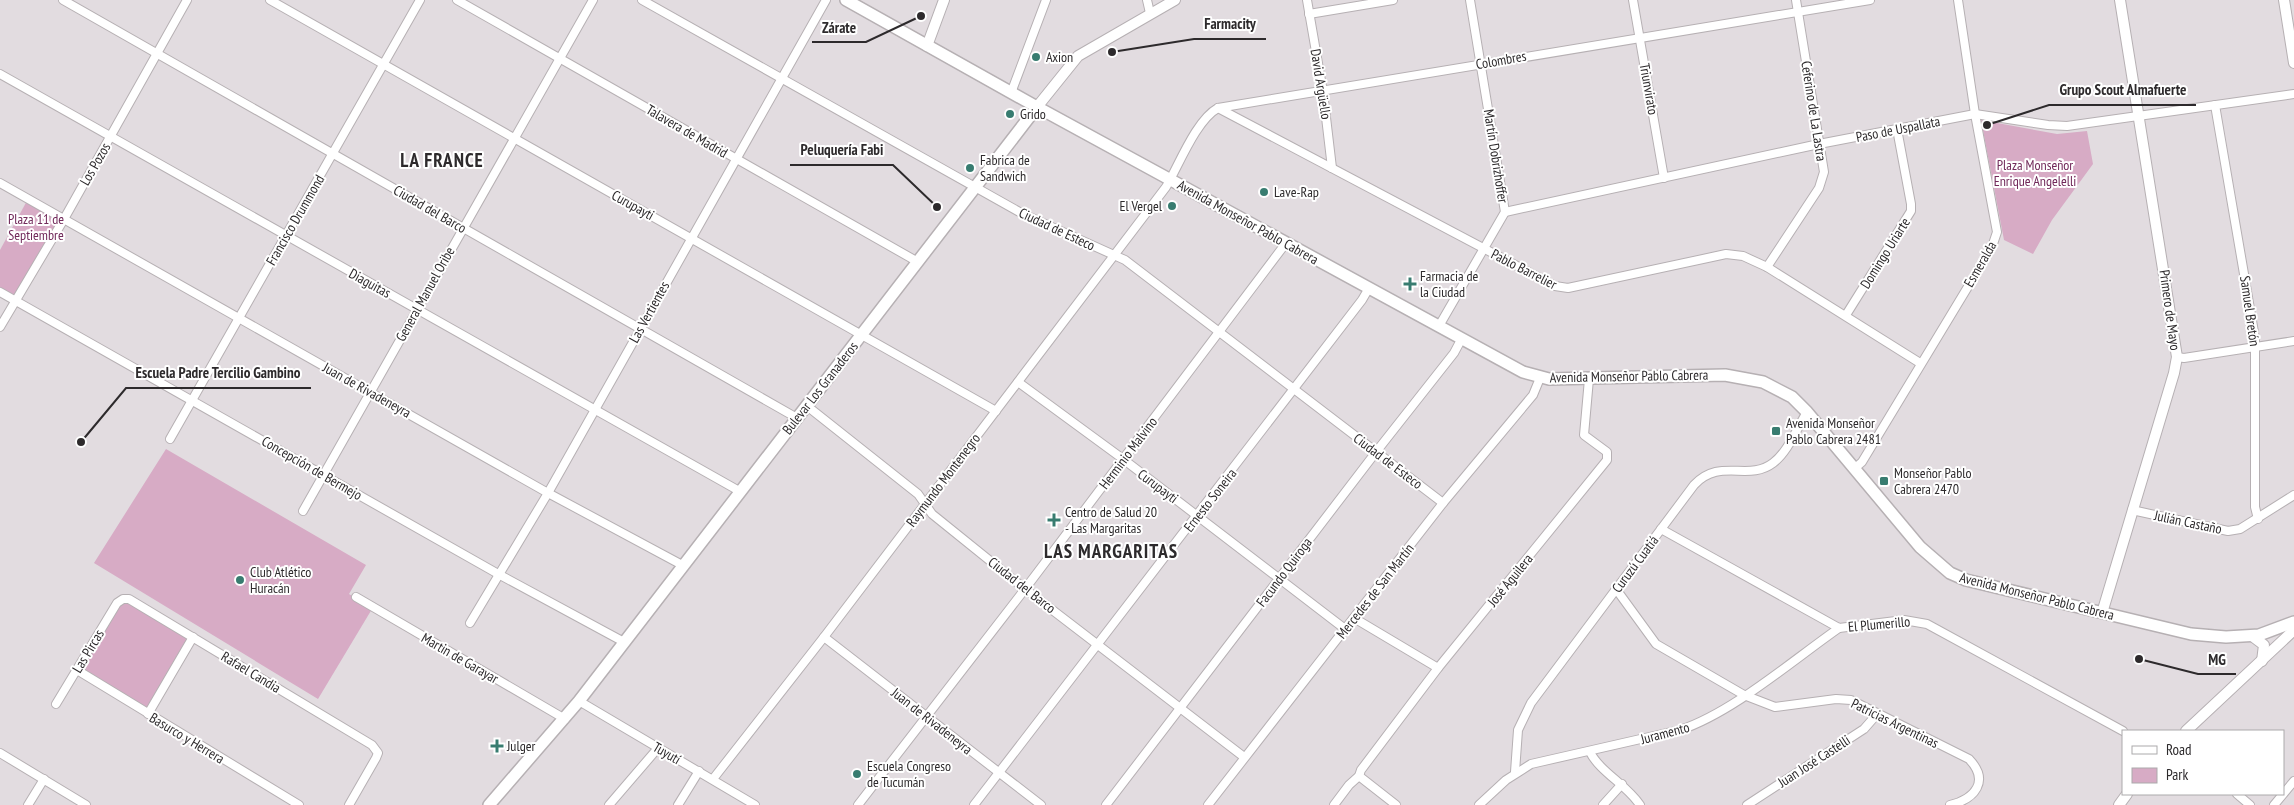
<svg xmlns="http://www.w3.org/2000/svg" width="2294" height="805" viewBox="0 0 2294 805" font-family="'PT Sans Narrow',sans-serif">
<rect width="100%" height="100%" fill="#e2dce0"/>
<g fill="#d7abc5">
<path d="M 1981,120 L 2057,134 L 2087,131 L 2093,164 L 2052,220 L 2033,254 L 2004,240 Z"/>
<path d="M 28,199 L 64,219 L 15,301 L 0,292 L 0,250 Z"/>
<path d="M 166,449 L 366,565 L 349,594 L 372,609 L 318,699 L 94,563 Z"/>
<path d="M 123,599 L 193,637 L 148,714 L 76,671 Z"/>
</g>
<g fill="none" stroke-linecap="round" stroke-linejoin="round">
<g stroke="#b6b0b3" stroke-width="10">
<g id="street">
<path d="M 63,0 L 797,418"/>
<path d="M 270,0 L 996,411"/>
<path d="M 457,0 L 918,262"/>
<path d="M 642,0 L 1023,214 L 1125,260 L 1443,503"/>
<path d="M 1147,0 L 1150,13"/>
<path d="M 1307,0 L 1323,92 L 1332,168"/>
<path d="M 1633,0 L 1664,178"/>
<path d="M 1309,14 L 1393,0"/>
<path d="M 0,74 L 741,492"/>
<path d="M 1011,93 L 1046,0"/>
<path d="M 2215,105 L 2255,338 L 2255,507 L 2258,519"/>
<path d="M 1218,108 L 1555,286 L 1568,288 L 1726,254 L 1743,256 L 1767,267 L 1920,363"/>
<path d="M 0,183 L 548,493 L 684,566"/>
<path d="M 1505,212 L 1819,144 L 1975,114 L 2048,125 L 2067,126 L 2294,94"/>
<path d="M 1767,267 L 1819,188 L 1824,172 L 1796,0"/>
<path d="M 0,292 L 500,575 L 624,642"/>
<path d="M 1846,315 L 1911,211 L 1911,204 L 1897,129"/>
<path d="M 1439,326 L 1505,212 L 1470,0"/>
<path d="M 0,327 L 64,219 L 187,0"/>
<path d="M 2177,357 L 2184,358 L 2294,341"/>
<path d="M 1018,382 L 1123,459 L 1345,629"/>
<path d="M 807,406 L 918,494 L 932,514 L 1025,589 L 1244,757"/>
<path d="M 170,439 L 420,0"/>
<path d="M 1854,469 L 1862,462 L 1992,247 L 1997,232 L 1975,114 L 1958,0"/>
<path d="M 2132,510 L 2228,531 L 2240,529 L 2294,495"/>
<path d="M 303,511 L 593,0"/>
<path d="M 1661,529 L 1839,628 L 1904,620 L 1927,624 L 2123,731"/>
<path d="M 1616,589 L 1656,644 L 1744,695 L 1775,707 L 1836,699 L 1851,700 L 1969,759 C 1990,781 1975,799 1950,805"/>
<path d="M 356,597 L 565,719"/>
<path d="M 1354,618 L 1438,668"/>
<path d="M 470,623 L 548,493 L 826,0"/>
<path d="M 824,637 L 1041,805"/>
<path d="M 77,670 L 299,805"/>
<path d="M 579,701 L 755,805"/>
<path d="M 56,704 L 117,603 L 123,599 L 129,599 L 372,745 L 378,753 L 376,758 L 349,805"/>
<path d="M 148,714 L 193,637"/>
<path d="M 1590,752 C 1600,772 1627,785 1640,805"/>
<path d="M 0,753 L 86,805"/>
<path d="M 1515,772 L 1518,730 L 1531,703 L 1694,485 C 1720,457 1748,482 1773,463 C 1788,452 1797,428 1807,412"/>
<path d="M 1359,776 L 1396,805"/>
<path d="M 713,779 L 824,637 L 1166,187 C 1179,165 1196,120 1218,108 L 1870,0"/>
<path d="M 2237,794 L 2250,805"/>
<path d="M 28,805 L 44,779"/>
<path d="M 609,805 L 658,748"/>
<path d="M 678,805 L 699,771"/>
<path d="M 858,805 L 1025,589 L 1286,243"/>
<path d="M 974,805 L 1362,300 L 1369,288"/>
<path d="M 1106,805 L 1376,452 L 1454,353 L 1462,338"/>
<path d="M 1208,805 L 1443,503 L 1533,395 L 1540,378"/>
<path d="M 1334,805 L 1349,785 L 1359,776 L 1361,770 L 1438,668 L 1607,460 L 1607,452 L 1584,435 L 1589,379"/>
<path d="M 1479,805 L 1506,780 L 1531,764 L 1680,730 C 1732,713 1793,660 1839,628"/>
<path d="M 1603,805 L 1622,784"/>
<path d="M 1747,805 L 1864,729 L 1878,713"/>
<path d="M 2274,805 L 2294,781"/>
</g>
</g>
<g stroke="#b6b0b3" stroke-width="12">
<g id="secondary">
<path d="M 2284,0 L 2294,63"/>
<path d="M 927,46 L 944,0"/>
<path d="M 1037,107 L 1078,56 L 1175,0"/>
<path d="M 2102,613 L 2174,373 L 2177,357 L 2120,0"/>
<path d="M 2252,636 L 2264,645 L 2262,661"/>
<path d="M 2186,731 L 2294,630"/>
<path d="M 2119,805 L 2127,794"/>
</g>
</g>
<g stroke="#b6b0b3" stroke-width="14">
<g id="primary">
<path d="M 846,0 L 1037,107 L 1523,372 L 1549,379 L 1725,375 L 1763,382 L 1792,397 L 1807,412 L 1920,547 L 1950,573 L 1966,580 L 2191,634 L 2226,637 L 2259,635 L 2294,622"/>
<path d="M 489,805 L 579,701 L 1037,107"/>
</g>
</g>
<use href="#street" stroke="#fff" stroke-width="8"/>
<use href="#secondary" stroke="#fff" stroke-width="10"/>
<use href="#primary" stroke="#fff" stroke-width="11"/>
</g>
<g fill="#387c70" stroke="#fff" stroke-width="2">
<circle cx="1036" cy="57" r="5"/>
<circle cx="1010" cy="114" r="5"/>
<circle cx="970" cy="168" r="5"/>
<circle cx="1264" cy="192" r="5"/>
<circle cx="1172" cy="206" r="5"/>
<path d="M1407.5 276.5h5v5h5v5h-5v5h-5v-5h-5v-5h5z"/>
<rect x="1771" y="426" width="10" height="10" rx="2.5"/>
<rect x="1879" y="476" width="10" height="10" rx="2.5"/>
<path d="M1051.5 512.5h5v5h5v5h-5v5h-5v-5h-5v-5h5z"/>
<circle cx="240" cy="580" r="5"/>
<path d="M494.5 738.5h5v5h5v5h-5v5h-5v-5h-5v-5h5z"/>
<circle cx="857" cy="774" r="5"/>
</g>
<g text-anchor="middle" stroke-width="4" stroke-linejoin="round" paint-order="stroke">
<g font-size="14" fill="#2d2a2c" stroke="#fff" text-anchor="start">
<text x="1046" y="62">Axion</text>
<text x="1020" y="119">Grido</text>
<text x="980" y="165">Fabrica de<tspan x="980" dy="16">Sandwich</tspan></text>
<text x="1274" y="197">Lave-Rap</text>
<text x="1162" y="211" text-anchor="end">El Vergel</text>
<text x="1420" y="281">Farmacia de<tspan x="1420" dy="16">la Ciudad</tspan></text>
<text x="1786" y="428">Avenida Monseñor<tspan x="1786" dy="16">Pablo Cabrera 2481</tspan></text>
<text x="1894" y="478">Monseñor Pablo<tspan x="1894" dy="16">Cabrera 2470</tspan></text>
<text x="1065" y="517">Centro de Salud 20<tspan x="1065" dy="16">- Las Margaritas</tspan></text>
<text x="250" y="577">Club Atlético<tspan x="250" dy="16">Huracán</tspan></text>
<text x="507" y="751">Julger</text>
<text x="867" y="771">Escuela Congreso<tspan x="867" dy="16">de Tucumán</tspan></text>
</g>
<g font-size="14" fill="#2d2a2c" stroke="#fff">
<text transform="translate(1501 60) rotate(-10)" y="5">Colombres</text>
<text transform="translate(1321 84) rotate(81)" y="5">David Argüello</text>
<text transform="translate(1649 89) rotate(80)" y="5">Triunvirato</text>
<text transform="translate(1814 111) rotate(81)" y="5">Ceferino de La Lastra</text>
<text transform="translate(1898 129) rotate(-11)" y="5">Paso de Uspallata</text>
<text transform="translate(687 131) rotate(30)" y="5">Talavera de Madrid</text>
<text transform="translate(1496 156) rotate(81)" y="5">Martín Dobrizhoffer</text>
<text transform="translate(95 164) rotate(-60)" y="5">Los Pozos</text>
<text transform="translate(633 205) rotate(29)" y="5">Curupayti</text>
<text transform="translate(430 209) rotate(30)" y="5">Ciudad del Barco</text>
<text transform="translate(295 220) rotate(-60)" y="5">Francisco Drummond</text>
<text transform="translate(1248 222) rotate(29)" y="5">Avenida Monseñor Pablo Cabrera</text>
<text transform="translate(1057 229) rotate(25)" y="5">Ciudad de Esteco</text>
<text transform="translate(1885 253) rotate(-58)" y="5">Domingo Uriarte</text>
<text transform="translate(1980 264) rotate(-60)" y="5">Esmeralda</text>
<text transform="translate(1524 269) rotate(27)" y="5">Pablo Barrelier</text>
<text transform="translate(370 283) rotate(29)" y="5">Diaguitas</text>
<text transform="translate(425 294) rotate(-61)" y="5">General Manuel Oribe</text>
<text transform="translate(2170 310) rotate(82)" y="5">Primero de Mayo</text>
<text transform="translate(2250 311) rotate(82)" y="5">Samuel Bretón</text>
<text transform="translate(649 312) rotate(-61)" y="5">Las Vertientes</text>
<text transform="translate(1629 376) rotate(-1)" y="5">Avenida Monseñor Pablo Cabrera</text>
<text transform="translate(820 388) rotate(-52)" y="5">Bulevar Los Granaderos</text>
<text transform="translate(367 390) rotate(29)" y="5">Juan de Rivadeneyra</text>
<text transform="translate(1128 453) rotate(-53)" y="5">Herminio Malvino</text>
<text transform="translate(1388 461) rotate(37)" y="5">Ciudad de Esteco</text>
<text transform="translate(312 468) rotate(30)" y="5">Concepción de Bermejo</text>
<text transform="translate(943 480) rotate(-53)" y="5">Raymundo Montenegro</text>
<text transform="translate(1158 486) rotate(37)" y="5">Curupayti</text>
<text transform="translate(1210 500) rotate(-52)" y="5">Ernesto Soneira</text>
<text transform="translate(2188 522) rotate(12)" y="5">Julián Castaño</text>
<text transform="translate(1635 564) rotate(-53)" y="5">Curuzú Cuatiá</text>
<text transform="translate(1284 572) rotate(-53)" y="5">Facundo Quiroga</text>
<text transform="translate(1510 580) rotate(-51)" y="5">José Aguilera</text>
<text transform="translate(1022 585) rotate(38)" y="5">Ciudad del Barco</text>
<text transform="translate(1375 591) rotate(-52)" y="5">Mercedes de San Martín</text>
<text transform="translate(2037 596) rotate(14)" y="5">Avenida Monseñor Pablo Cabrera</text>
<text transform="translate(1879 624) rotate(-5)" y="5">El Plumerillo</text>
<text transform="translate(88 651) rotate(-59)" y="5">Las Pircas</text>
<text transform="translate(460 658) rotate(30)" y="5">Martin de Garayar</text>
<text transform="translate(251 672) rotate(31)" y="5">Rafael Candia</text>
<text transform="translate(932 721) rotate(38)" y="5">Juan de Rivadeneyra</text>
<text transform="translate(1895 723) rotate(26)" y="5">Patricias Argentinas</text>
<text transform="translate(1665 733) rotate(-15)" y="5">Juramento</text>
<text transform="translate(187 738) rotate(31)" y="5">Basurco y Herrera</text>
<text transform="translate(667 753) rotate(30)" y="5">Tuyutí</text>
<text transform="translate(1814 761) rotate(-33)" y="5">Juan José Castelli</text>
</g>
<g font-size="14" fill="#71295a" stroke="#fff">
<text x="2035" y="170">Plaza Monseñor<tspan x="2035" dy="16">Enrique Angelelli</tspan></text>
<text x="36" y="224">Plaza 11 de<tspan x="36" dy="16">Septiembre</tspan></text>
</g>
<g font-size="19" font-weight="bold" letter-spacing="1" fill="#2d2a2c" stroke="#fff">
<text x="442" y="167">LA FRANCE</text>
<text x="1111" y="558">LAS MARGARITAS</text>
</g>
</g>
<path fill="none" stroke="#2d2a2c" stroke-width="2" d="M1112 52L1194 39H1266M921 16L866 42H812M1987 125L2049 105H2196M937 207L893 165H790M81 442L126 388H311M2139 659L2198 674H2236"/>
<g fill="#2d2a2c" stroke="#fff" stroke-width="2">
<circle cx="1112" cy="52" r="5"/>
<circle cx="921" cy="16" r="5"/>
<circle cx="1987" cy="125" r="5"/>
<circle cx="937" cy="207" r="5"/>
<circle cx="81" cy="442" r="5"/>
<circle cx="2139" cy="659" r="5"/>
</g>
<g font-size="15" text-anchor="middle" font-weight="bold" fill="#2d2a2c" stroke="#fff" stroke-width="4" stroke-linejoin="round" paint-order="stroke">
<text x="1230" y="29">Farmacity</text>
<text x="839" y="33">Zárate</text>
<text x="2123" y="95">Grupo Scout Almafuerte</text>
<text x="842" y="155">Peluquería Fabi</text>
<text x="218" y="378">Escuela Padre Tercilio Gambino</text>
<text x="2217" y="665">MG</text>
</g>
<rect x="2122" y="730" width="162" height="65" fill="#ffffff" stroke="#abaaab"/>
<rect x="2132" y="746" width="25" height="8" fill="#ffffff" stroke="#abaaab"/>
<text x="2166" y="755" font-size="15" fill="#2d2a2c">Road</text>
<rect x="2132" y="768" width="25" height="15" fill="#d7abc5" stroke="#abaaab"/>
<text x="2166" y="780" font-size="15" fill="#2d2a2c">Park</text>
</svg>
